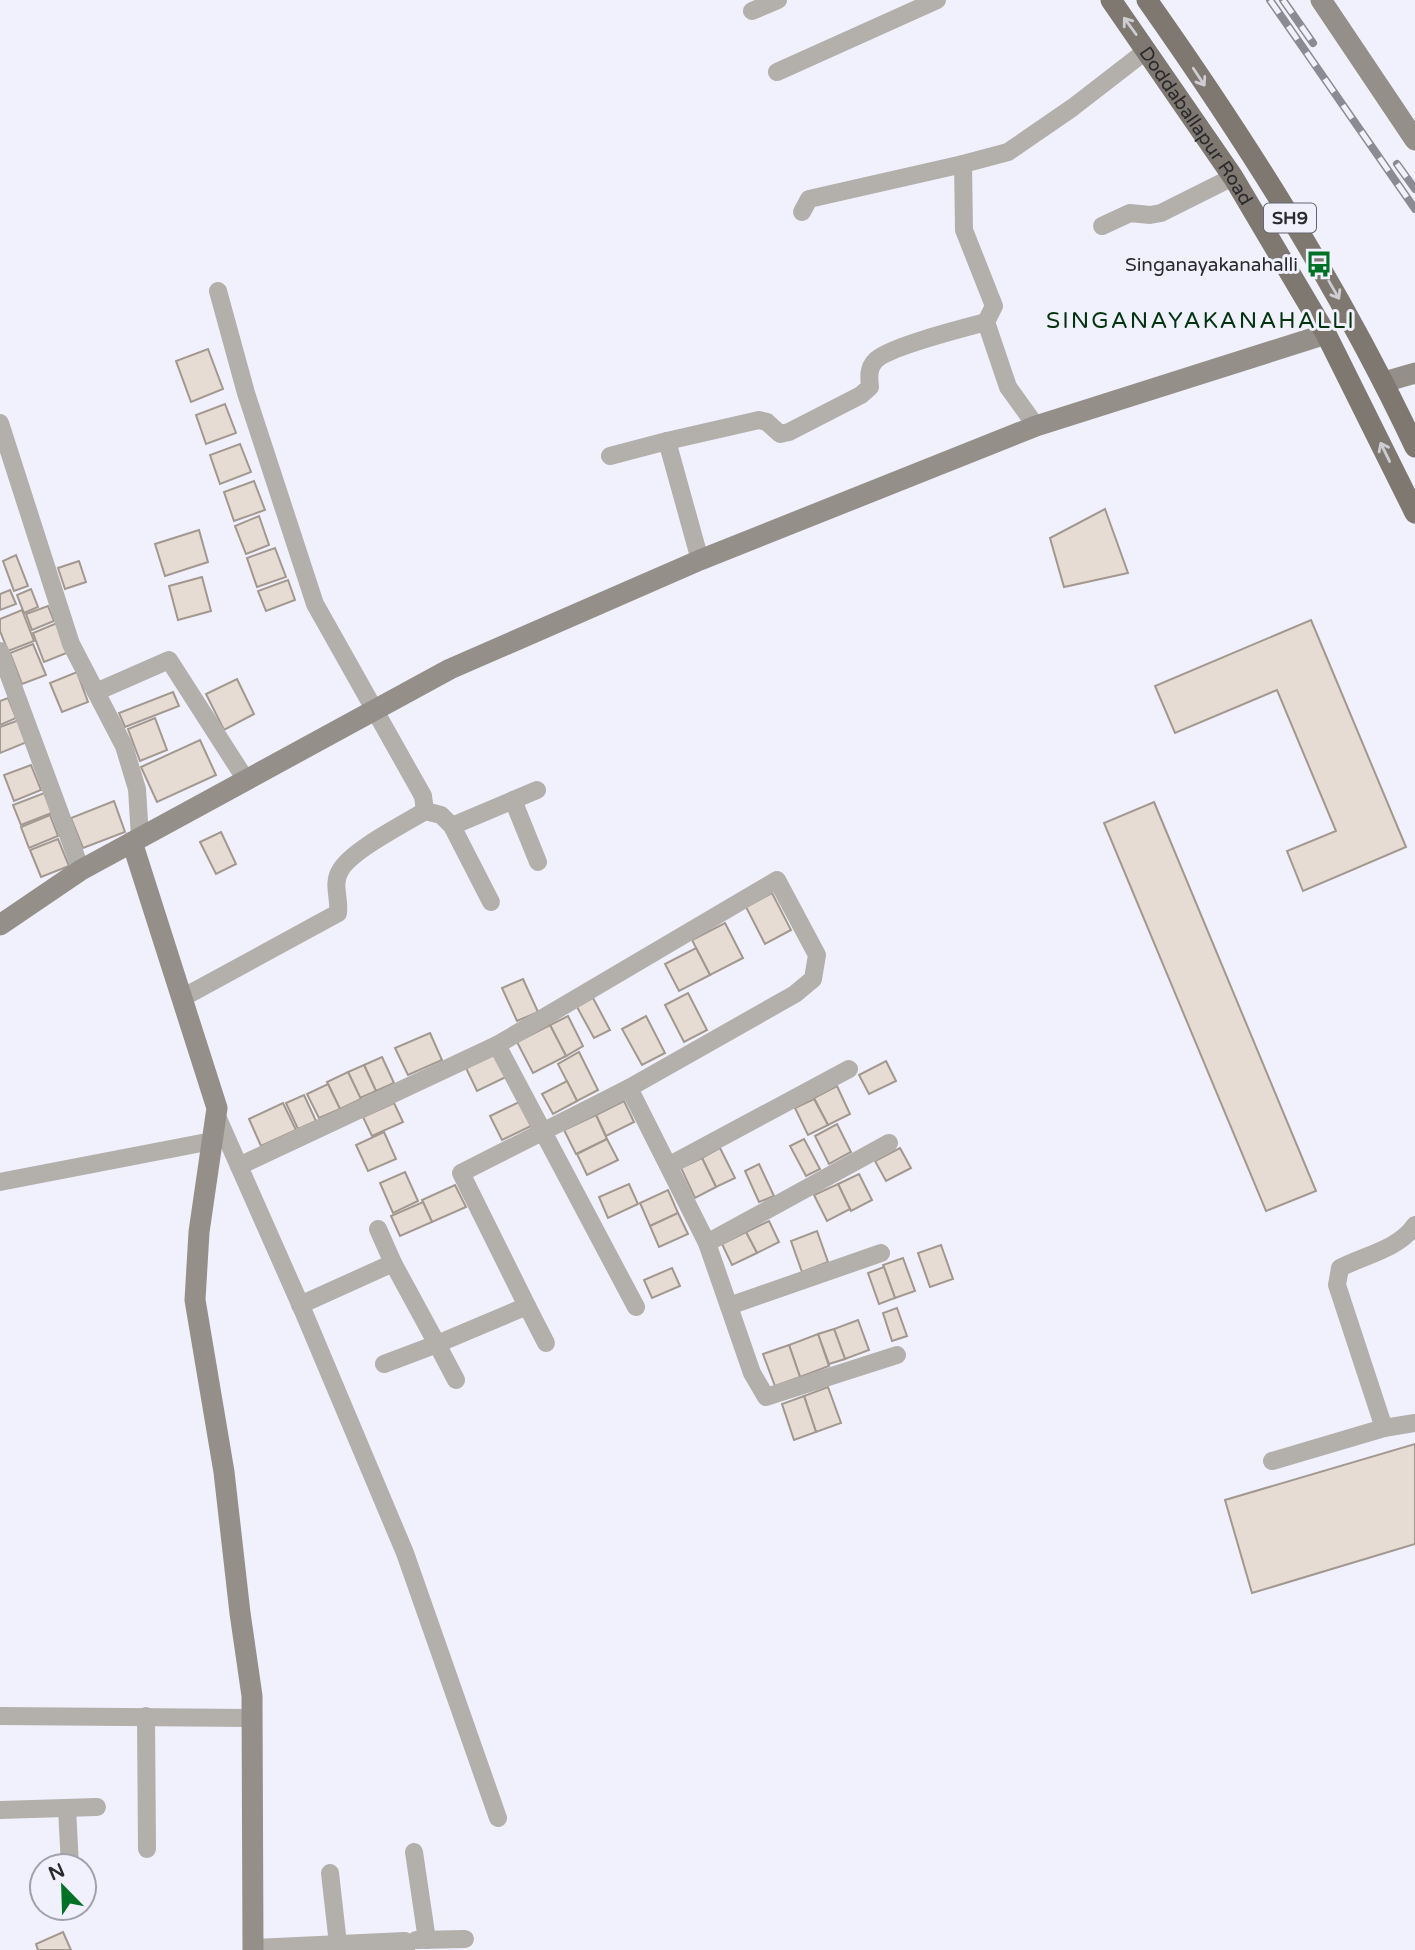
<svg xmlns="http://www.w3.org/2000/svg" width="1415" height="1950" viewBox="0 0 1415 1950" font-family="'Varela Round',sans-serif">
<rect width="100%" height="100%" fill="#f0f1fd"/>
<g fill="#e7dcd3" stroke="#a29890" stroke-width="2">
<path d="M 208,349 L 223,389 L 191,402 L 176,361 Z"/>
<path d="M 225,404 L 236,433 L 206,444 L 196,415 Z"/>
<path d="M 240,444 L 251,472 L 220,484 L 210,455 Z"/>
<path d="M 254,481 L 265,510 L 234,521 L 224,492 Z"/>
<path d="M 1105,509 L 1128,573 L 1064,587 L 1050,538 Z"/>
<path d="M 259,516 L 269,545 L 246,554 L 235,526 Z"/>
<path d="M 199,530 L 208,562 L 165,576 L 155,544 Z"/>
<path d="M 275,548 L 286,577 L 257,587 L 247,558 Z"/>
<path d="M 16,555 L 28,586 L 14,591 L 3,561 Z"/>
<path d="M 79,561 L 86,582 L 65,589 L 58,568 Z"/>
<path d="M 202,577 L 211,611 L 178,620 L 169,586 Z"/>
<path d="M 288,580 L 295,600 L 266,611 L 258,591 Z"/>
<path d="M 31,589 L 38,607 L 24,613 L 17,595 Z"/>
<path d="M 10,590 L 16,604 L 0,610 L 0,594 Z"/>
<path d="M 48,606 L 54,621 L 32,630 L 26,614 Z"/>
<path d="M 22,610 L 34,641 L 8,651 L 0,631 L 0,619 Z"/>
<path d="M 1311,620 L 1406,847 L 1303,891 L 1287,851 L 1336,831 L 1277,690 L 1175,733 L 1155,686 Z"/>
<path d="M 57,623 L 69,652 L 44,662 L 33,633 Z"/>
<path d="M 33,644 L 46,675 L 22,684 L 10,653 Z"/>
<path d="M 77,672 L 88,702 L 62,712 L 50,683 Z"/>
<path d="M 237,679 L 254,714 L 224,730 L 206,694 Z"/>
<path d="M 173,692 L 179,706 L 125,727 L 119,713 Z"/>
<path d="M 8,698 L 16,718 L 0,725 L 0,701 Z"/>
<path d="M 155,718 L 167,750 L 140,761 L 128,729 Z"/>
<path d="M 19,720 L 27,742 L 0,753 L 0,727 Z"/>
<path d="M 200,740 L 216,775 L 157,802 L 141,767 Z"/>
<path d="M 31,765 L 41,790 L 14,801 L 4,775 Z"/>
<path d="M 47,792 L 54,812 L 21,825 L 13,805 Z"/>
<path d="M 114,801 L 125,832 L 83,848 L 71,818 Z"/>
<path d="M 1154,802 L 1316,1191 L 1266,1211 L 1104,823 Z"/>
<path d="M 50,815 L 58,836 L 29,848 L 21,827 Z"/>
<path d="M 221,832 L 236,864 L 216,874 L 200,842 Z"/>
<path d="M 58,839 L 69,866 L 41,877 L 30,850 Z"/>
<path d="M 772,893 L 791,930 L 765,944 L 746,907 Z"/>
<path d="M 725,923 L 743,958 L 710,975 L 692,940 Z"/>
<path d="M 696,948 L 710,975 L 679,991 L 665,964 Z"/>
<path d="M 523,979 L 538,1012 L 517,1021 L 502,988 Z"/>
<path d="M 688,993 L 707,1030 L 684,1042 L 665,1005 Z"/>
<path d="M 593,998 L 610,1030 L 594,1038 L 577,1007 Z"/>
<path d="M 568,1016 L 583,1046 L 566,1056 L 550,1025 Z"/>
<path d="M 646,1016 L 665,1053 L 642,1065 L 622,1029 Z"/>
<path d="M 550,1025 L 566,1056 L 533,1073 L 517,1042 Z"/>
<path d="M 430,1033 L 442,1060 L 408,1075 L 395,1048 Z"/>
<path d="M 579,1052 L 598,1090 L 577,1101 L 558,1064 Z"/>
<path d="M 497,1053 L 508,1076 L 477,1091 L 466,1068 Z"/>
<path d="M 382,1057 L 394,1083 L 376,1091 L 364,1065 Z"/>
<path d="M 886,1061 L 896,1081 L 869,1094 L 859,1075 Z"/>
<path d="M 364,1065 L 376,1091 L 360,1098 L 348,1072 Z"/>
<path d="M 348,1072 L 361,1099 L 340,1109 L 327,1082 Z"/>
<path d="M 567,1081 L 577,1101 L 553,1114 L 542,1094 Z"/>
<path d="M 328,1084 L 340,1109 L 319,1118 L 307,1094 Z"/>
<path d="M 837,1086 L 850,1114 L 828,1125 L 814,1098 Z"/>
<path d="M 304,1095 L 316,1121 L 298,1129 L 286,1103 Z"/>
<path d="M 814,1099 L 828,1125 L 808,1135 L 795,1108 Z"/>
<path d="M 624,1101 L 634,1122 L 606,1136 L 596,1115 Z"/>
<path d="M 519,1102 L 531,1126 L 502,1140 L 490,1116 Z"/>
<path d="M 283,1103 L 296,1130 L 261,1146 L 249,1119 Z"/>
<path d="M 394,1103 L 403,1122 L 372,1136 L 363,1117 Z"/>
<path d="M 596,1115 L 607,1139 L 576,1154 L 564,1130 Z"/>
<path d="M 837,1124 L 851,1152 L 829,1164 L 815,1136 Z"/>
<path d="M 384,1132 L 396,1159 L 368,1171 L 356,1145 Z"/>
<path d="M 607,1139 L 618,1160 L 587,1175 L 577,1154 Z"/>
<path d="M 804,1139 L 820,1169 L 806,1176 L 790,1146 Z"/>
<path d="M 720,1148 L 735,1178 L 716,1187 L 702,1158 Z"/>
<path d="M 900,1148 L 911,1168 L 886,1181 L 875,1161 Z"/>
<path d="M 702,1158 L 716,1187 L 695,1198 L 681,1168 Z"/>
<path d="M 759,1164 L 774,1196 L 759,1202 L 745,1171 Z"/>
<path d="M 405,1172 L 418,1201 L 393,1213 L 380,1183 Z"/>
<path d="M 859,1174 L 872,1200 L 851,1211 L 838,1184 Z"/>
<path d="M 629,1184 L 638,1204 L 608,1218 L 599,1197 Z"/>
<path d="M 838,1184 L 850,1209 L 827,1221 L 814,1195 Z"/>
<path d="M 455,1185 L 466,1207 L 432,1222 L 422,1200 Z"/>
<path d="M 668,1190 L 678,1213 L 650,1226 L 640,1203 Z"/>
<path d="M 423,1202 L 432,1222 L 400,1236 L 391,1216 Z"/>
<path d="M 678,1213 L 688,1234 L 659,1247 L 650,1226 Z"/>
<path d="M 769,1221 L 779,1242 L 757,1253 L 746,1232 Z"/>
<path d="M 817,1231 L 828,1262 L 802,1272 L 791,1241 Z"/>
<path d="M 746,1232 L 757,1253 L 732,1265 L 722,1244 Z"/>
<path d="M 941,1245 L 953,1279 L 930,1287 L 918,1253 Z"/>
<path d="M 903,1258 L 915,1291 L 895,1298 L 883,1265 Z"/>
<path d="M 884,1267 L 895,1298 L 879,1304 L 868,1273 Z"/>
<path d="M 672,1268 L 680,1286 L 652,1298 L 644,1280 Z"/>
<path d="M 897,1308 L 907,1336 L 892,1341 L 883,1313 Z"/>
<path d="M 858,1320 L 869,1350 L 845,1359 L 834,1329 Z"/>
<path d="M 834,1329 L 845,1359 L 829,1364 L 818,1334 Z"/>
<path d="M 818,1334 L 829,1366 L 800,1377 L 789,1345 Z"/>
<path d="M 789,1345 L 800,1377 L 775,1386 L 763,1354 Z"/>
<path d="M 828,1387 L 841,1423 L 816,1432 L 804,1396 Z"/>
<path d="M 804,1396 L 816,1432 L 794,1440 L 782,1404 Z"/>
<path d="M 1415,1444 L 1415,1544 L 1252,1593 L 1225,1500 Z"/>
<path d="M 63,1932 L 71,1950 L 38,1950 L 36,1944 Z"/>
</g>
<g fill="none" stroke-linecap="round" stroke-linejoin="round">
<g stroke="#b3afab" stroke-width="18">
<path d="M 752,11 L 778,0"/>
<path d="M 777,72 L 937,0"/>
<path d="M 802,212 L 809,199 L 963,164"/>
<path d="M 1102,226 L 1130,213 L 1150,215 L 1161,213 L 1233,177"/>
<path d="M 0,423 L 71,644 L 124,746 L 137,789 L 140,838"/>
<path d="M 1036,426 L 1008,387 L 986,322 L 994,306 L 964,230 L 963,164 L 1008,152 L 1072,108 L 1147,50"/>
<path d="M 667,441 L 759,420 L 767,422 L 780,434 L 789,432 L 861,395 L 870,387 C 869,378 868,368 875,361 C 887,347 964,328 986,322"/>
<path d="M 610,456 L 667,441 L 700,560"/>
<path d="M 0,651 L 81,870"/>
<path d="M 96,692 L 169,660 L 246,780"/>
<path d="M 513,800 L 538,862"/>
<path d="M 425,811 L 441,815 L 452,826 L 491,902"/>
<path d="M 452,826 L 537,790"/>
<path d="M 182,998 L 338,913 C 340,899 332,884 340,871 C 350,851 404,824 425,811 L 423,796 L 315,604 L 246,393 L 218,291"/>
<path d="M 497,1045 L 636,1307"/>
<path d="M 216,1114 L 304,1313 L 405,1553 L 498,1818"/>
<path d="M 670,1165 L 849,1069"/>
<path d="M 239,1166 L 497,1045 L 777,880 L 817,955 L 813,979 L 795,994 L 629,1088"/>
<path d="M 0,1182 L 212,1141"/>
<path d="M 378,1229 L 393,1263"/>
<path d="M 707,1243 L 889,1143"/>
<path d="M 300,1305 L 393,1263 L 437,1344 L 384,1364"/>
<path d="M 527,1306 L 546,1343"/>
<path d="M 729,1306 L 881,1253"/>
<path d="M 456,1380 L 437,1344 L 527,1306 L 461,1173 L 629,1088 L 707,1243 L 752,1373 L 766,1397 L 897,1355"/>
<path d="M 1384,1428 L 1337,1285 L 1340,1268 C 1365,1255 1399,1249 1415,1225"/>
<path d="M 1272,1461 L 1384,1428 L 1415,1423"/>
<path d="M 0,1716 L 252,1718"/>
<path d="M 146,1716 L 147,1849"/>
<path d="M 67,1808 L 70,1866"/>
<path d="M 0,1810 L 97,1807"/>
<path d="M 414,1852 L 427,1940"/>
<path d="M 330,1873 L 338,1944"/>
<path d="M 416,1940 L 465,1939"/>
<path d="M 253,1948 L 405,1941 L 406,1950"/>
</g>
<g stroke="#948f88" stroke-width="21">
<path d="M 1321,0 L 1415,140"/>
<path d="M 1384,382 L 1415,373"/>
<path d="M 132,842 L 217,1108 L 199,1232 L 195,1300 L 224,1472 L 240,1613 L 252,1696 L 253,1950"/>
<path d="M 0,925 L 81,870 L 450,669 L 700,560 L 1036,426 L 1326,334"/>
</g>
<g stroke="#7e7870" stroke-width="21">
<path id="s1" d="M 1111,0 L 1233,177 L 1326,334 L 1415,513"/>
<path d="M 1147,0 C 1247,142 1341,290 1415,447"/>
</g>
<g stroke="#8a8b93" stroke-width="8">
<g id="rail">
<path d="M 1270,0 L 1415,209"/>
<path d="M 1283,0 L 1313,43"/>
<path d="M 1397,164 L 1415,189"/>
</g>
</g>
<use href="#rail" stroke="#f0f1fd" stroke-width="5" stroke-dasharray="16" stroke-linecap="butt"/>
</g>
<defs><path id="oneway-shaft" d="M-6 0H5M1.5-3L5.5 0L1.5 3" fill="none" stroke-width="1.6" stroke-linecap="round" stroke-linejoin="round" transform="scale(1.75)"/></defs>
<g stroke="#cecdd3">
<use href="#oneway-shaft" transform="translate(1130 26) rotate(-126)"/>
<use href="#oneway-shaft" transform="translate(1199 77) rotate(57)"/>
<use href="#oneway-shaft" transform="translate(1334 290) rotate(60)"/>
<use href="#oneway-shaft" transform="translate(1385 452) rotate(-116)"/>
</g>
<defs>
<g id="bus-bare" transform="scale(2.1)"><path d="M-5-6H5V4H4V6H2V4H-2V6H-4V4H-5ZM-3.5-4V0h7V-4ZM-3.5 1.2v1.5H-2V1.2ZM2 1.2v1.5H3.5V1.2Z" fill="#017225" stroke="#f0f1fd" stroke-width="2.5" paint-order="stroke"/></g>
</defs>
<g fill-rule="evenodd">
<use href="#bus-bare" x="1319" y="264"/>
</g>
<g text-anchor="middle" stroke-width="6" stroke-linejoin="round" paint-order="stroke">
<rect fill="#f0f1fd" stroke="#65656c" stroke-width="2" x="1264" y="203.5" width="52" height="29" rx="5"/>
<g font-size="18" font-weight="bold" fill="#29292e">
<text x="1290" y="224">SH9</text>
</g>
<g font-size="19" fill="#29292e" stroke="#f0f1fd">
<text dy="7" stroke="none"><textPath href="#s1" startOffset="152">Doddaballapur Road</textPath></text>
</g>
<g font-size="19" fill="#29292e" stroke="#f0f1fd" text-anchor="end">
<text x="1298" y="271">Singanayakanahalli</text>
</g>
<g font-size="23" letter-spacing="2" fill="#04340f" stroke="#f0f1fd">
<text x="1201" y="328">SINGANAYAKANAHALLI</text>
</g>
</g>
<g transform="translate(63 1887) rotate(337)"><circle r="33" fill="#f0f1fd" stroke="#a0a1aa" stroke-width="2"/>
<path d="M0-5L12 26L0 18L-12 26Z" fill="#017225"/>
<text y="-10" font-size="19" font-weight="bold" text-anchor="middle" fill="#29292e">N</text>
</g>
</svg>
